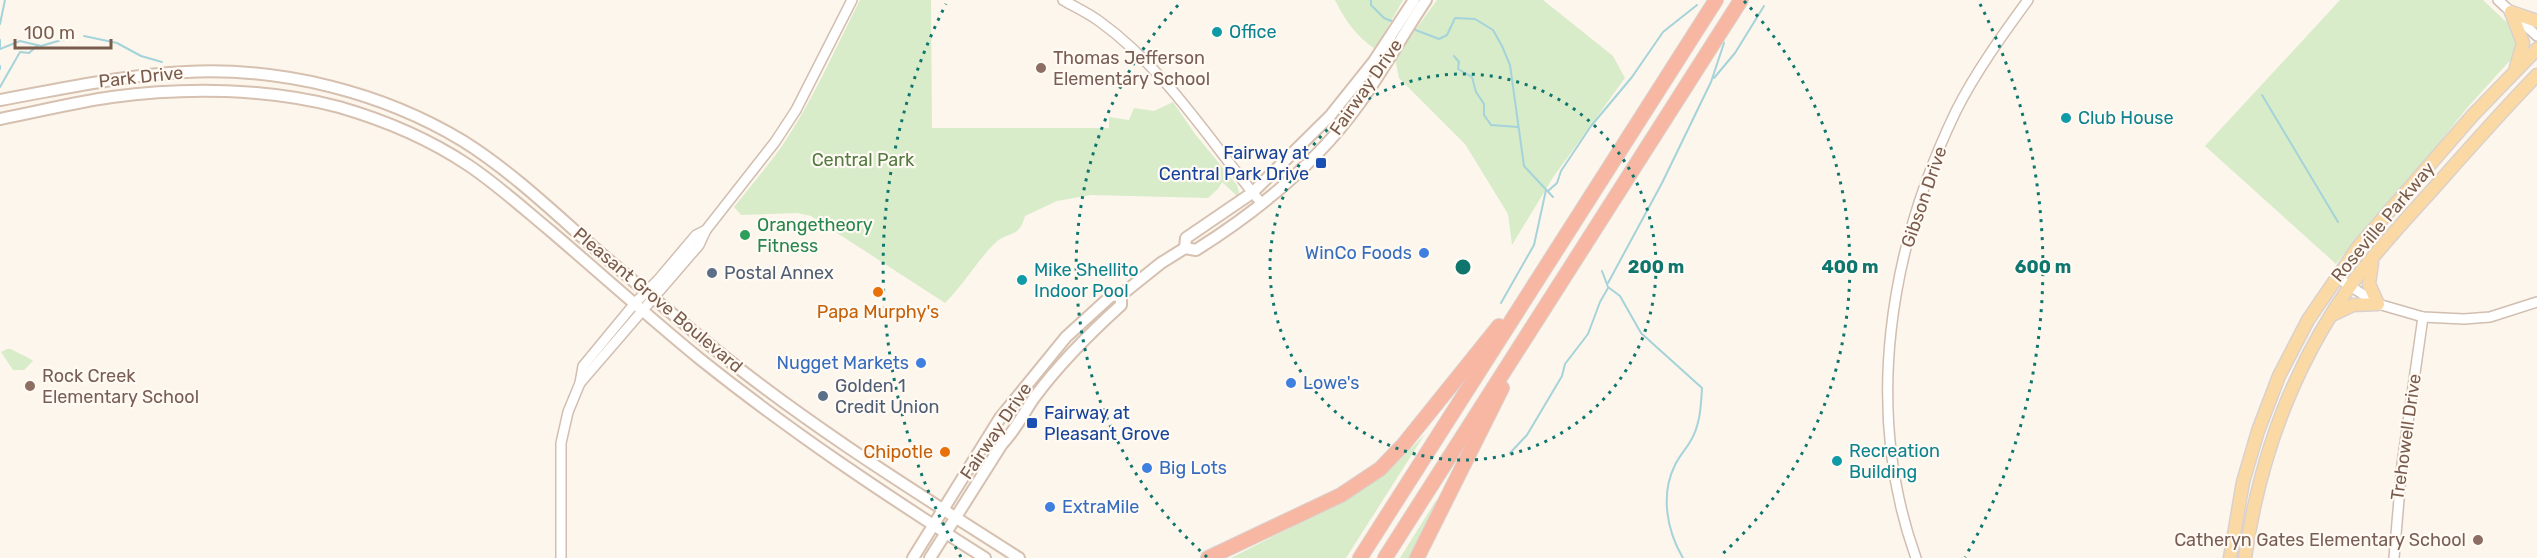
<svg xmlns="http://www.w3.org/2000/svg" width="2537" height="558" viewBox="0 0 2537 558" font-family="Rubik,sans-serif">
<rect width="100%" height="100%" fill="#fdf6ec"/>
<g fill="#d8ecc9">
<path d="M 860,0 L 931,0 L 932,128 L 1109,128 L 1109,117 L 1129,120 L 1134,108 L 1154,111 L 1173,102 L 1195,134 L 1237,185 L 1239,192 L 1238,197 L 1222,182 L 1218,189 L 1208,198 L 1091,195 L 1057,201 L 1025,216 C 1019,239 1008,231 995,243 C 977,261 964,284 945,303 L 811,216 L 797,213 L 741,215 L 734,207 C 750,187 767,167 782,146 C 813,100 835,49 860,0 Z"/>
<path d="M 1335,0 L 1403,0 L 1375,49 C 1357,37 1344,19 1335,0 Z"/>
<path d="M 1437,0 L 1543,0 L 1613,56 L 1625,78 L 1554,176 L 1512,245 L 1508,214 L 1465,144 L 1399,78 L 1395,58 Z"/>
<path d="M 2340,0 L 2483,0 L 2516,31 L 2520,40 L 2515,55 L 2467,108 L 2432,152 L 2368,224 L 2336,264 L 2205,146 Z"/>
<path d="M 7,349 L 11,349 C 17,353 29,357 33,361 L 24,370 L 13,370 L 1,352 Z"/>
<path d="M 1425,434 L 1346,558 L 1231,558 L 1356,494 L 1398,462 Z"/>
<path d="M 1438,498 L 1410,558 L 1400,558 L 1435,502 Z"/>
</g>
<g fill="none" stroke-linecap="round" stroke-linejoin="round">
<g stroke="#a5d3da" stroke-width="2">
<path d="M 1371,0 L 1371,5 L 1384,18 L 1396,23"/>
<path d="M 0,24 L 5,0"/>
<path d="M 1413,29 L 1439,39 L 1447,35 L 1455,18 L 1475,19 L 1493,30 L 1502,46 L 1510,65 L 1524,166 L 1553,197"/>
<path d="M 84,36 L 117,43 L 141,56 L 162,62"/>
<path d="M 0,40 L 0,47"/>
<path d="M 0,49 L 20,41 L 41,46 L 65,39"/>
<path d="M 1454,56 L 1459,62 L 1458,69 L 1472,77 L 1476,92 L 1484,104 L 1484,115 L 1491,125 L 1518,127"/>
<path d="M 0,66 L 0,69"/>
<path d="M 1714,78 L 1735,53 L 1764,6"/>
<path d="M 0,87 L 20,52 L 29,53 L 38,45"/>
<path d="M 2262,95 L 2338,222"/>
<path d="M 1548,191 L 1557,183 L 1561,171 L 1591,126 L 1632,77 L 1663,32 L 1697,5"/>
<path d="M 1602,271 L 1608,287 L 1620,296 L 1641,333 L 1702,388 C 1701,407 1700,426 1690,442 C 1685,450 1679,457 1675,465 C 1660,495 1667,531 1683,558"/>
<path d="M 1608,283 L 1662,183 L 1711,82 L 1724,43"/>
<path d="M 1501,303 L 1534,245 L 1546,190"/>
<path d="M 1510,453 L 1527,435 L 1562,376 L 1565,364 L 1588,334 L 1600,302 L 1608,288"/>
</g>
<g stroke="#d1beb0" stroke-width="12">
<g id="tertiary">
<path d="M 1063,0 C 1075,7 1088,13 1099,21 C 1166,69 1210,142 1262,204"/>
<path d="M 2498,0 L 2537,36"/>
<path d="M 2336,277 L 2378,304 L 2423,317 L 2464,319 L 2490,317 L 2537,302"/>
<path d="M 580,383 L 699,245 L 706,230 L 775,142 L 796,110 L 852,0"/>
<path d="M 561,558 L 561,443 L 568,412 L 580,383 L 583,366 L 635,303 L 658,280 L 696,235 L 706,230"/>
<path d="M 1916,558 C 1863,410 1889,250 1956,111 C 1975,73 2003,34 2028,0"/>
<path d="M 2394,558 L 2402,464 L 2423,317"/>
</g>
</g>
<g stroke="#d6c0b0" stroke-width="14">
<g id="secondary">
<path d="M 0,100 C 62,89 123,75 186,72 C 281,67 382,92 463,141 C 506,168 544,203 582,237 C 627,276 672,314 717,351 C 812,428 916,492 1019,558"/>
<path d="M 0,119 C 37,112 75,102 112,97 C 185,87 267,88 339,107 C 384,120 429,139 468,165 C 498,185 525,210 553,233 C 602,275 650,318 700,359 C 791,432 887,496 985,558"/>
<path d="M 1185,248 L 1186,238 L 1189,236 L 1252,193 L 1330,116 L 1374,61 L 1414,0"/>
<path d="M 913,558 L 1000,418 L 1066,337 L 1111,296 L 1121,295 L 1161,263 L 1185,248 L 1196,250 C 1258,211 1316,164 1359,104 C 1383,71 1403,34 1426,0"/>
<path d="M 930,558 L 1002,444 C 1015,431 1023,414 1034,398 C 1059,364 1090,333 1121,305 L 1121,295"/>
</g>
</g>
<g stroke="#dad1cd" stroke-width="15">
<g id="primary">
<path d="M 2511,12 L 2523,43 L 2516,67"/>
<path d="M 2511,12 L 2537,21"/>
<path d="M 2334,314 L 2353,305 L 2378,304 L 2369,284 L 2372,263"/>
<path d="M 2230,558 L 2243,482 L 2258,431 L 2279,376 L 2308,320 L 2358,247 L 2473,115 L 2537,49"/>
<path d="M 2245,558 C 2259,459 2294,364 2353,282 C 2380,246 2412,213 2442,179 C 2473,144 2504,109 2537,75"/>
</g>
</g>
<g stroke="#dad1cd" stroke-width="16">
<g id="motorway">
<path d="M 1208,558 L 1341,495 L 1380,469 L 1404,444 L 1499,326"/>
<path d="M 1360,558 L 1716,0"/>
<path d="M 1385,558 L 1741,0"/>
<path d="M 1417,558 L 1502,388"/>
</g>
</g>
<use href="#tertiary" stroke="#fff" stroke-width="9"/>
<use href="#secondary" stroke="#fff" stroke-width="10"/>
<use href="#primary" stroke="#fbd9a5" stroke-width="12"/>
<use href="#motorway" stroke="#f7b7a3" stroke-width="14"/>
</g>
<g fill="none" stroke="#0f766e" stroke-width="3" stroke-dasharray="3 6">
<circle cx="1463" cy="267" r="193"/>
<path d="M1207 557A387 387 0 0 1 1182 1M1744 1A387 387 0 0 1 1719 557"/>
<path d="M961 557A580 580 0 0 1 946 4M1980 4A580 580 0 0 1 1965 557"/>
</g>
<g fill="#0f9aa8" stroke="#fffaf3" stroke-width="2">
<circle cx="1217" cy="32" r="6"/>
<circle cx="2066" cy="118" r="6"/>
<circle cx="1022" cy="280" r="6"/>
<circle cx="1837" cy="461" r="6"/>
</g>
<g fill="#8d6e63" stroke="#fffaf3" stroke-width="2">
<circle cx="1041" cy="68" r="6"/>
<circle cx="30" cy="386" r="6"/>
<circle cx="2478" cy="540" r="6"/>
</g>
<g fill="#1a4fb4" stroke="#fffaf3" stroke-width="2">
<rect x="1315" y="157" width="12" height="12" rx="3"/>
<rect x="1026" y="417" width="12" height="12" rx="3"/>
</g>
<circle fill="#2e9e5b" stroke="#fffaf3" stroke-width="2" cx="745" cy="235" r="6"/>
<g fill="#3f7fe0" stroke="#fffaf3" stroke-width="2">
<circle cx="1424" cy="253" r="6"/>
<circle cx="921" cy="363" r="6"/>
<circle cx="1291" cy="383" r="6"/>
<circle cx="1147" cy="468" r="6"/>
<circle cx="1050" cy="507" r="6"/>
</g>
<g fill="#5c6f8a" stroke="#fffaf3" stroke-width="2">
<circle cx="712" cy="273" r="6"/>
<circle cx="823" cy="396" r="6"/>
</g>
<g fill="#e8710a" stroke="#fffaf3" stroke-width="2">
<circle cx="878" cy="292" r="6"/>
<circle cx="945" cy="452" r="6"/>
</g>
<g text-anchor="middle" stroke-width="4.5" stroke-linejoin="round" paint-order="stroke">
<g font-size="18" fill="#0d838f" stroke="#fffaf3" text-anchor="start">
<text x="1229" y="38">Office</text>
<text x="2078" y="124">Club House</text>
<text x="1034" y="276">Mike Shellito<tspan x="1034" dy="21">Indoor Pool</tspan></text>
<text x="1849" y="457">Recreation<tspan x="1849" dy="21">Building</tspan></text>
</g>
<g font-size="18" fill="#785e54" stroke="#fffaf3" text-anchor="start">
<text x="1053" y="64">Thomas Jefferson<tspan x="1053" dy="21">Elementary School</tspan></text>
<text x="42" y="382">Rock Creek<tspan x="42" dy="21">Elementary School</tspan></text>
<text x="2466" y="546" text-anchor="end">Catheryn Gates Elementary School</text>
</g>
<g font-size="18" fill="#7a5c4d" stroke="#fffaf3">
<text transform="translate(141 77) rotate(-6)" y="6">Park Drive</text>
<text transform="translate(1366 87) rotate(-55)" y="6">Fairway Drive</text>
<text transform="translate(1924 197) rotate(-71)" y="6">Gibson Drive</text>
<text transform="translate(2383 222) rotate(-50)" y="6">Roseville Parkway</text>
<text transform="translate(658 300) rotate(40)" y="6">Pleasant Grove Boulevard</text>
<text transform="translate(996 431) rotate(-56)" y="6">Fairway Drive</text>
<text transform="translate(2406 437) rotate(-82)" y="6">Trehowell Drive</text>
</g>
<g font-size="18" fill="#164399" stroke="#fffaf3" text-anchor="end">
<text x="1309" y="159">Fairway at<tspan x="1309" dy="21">Central Park Drive</tspan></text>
<text x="1044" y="419" text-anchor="start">Fairway at<tspan x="1044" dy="21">Pleasant Grove</tspan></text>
</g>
<g font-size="18" fill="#537a41" stroke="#fffaf3">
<text x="863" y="166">Central Park</text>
</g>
<g font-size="18" fill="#27864d" stroke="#fffaf3" text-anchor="start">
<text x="757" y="231">Orangetheory<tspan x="757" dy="21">Fitness</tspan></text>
</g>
<g font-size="18" fill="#366cbe" stroke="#fffaf3" text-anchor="start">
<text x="1412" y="259" text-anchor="end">WinCo Foods</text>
<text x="909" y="369" text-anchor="end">Nugget Markets</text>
<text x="1303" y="389">Lowe's</text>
<text x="1159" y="474">Big Lots</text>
<text x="1062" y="513">ExtraMile</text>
</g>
<g font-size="18" fill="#4e5e75" stroke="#fffaf3" text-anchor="start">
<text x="724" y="279">Postal Annex</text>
<text x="835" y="392">Golden 1<tspan x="835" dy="21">Credit Union</tspan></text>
</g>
<g font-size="18" fill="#c56008" stroke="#fffaf3">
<text x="878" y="318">Papa Murphy's</text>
<text x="933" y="458" text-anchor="end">Chipotle</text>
</g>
</g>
<circle cx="1463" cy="267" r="9" fill="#0f766e" stroke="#fffaf3" stroke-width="3"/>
<g font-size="18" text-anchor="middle" font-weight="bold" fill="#0f766e" stroke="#fffaf3" stroke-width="4.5" stroke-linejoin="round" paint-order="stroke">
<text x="1656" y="273">200 m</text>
<text x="1850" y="273">400 m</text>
<text x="2043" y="273">600 m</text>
</g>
<path d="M15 39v9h96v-9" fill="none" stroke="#7a5c4d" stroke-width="3"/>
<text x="24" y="39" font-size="18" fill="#7a5c4d" stroke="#fffaf3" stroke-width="4.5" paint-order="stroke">100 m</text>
</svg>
